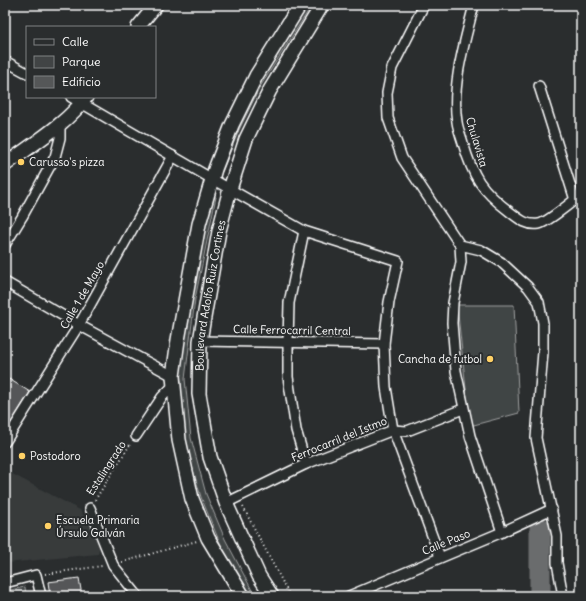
<svg xmlns="http://www.w3.org/2000/svg" width="586" height="601" viewBox="0 0 586 601" font-family="Delius,sans-serif">
<rect width="100%" height="100%" fill="#2a2d2e"/>
<filter id="ink" filterUnits="userSpaceOnUse"><feTurbulence type="fractalNoise" baseFrequency=".025" numOctaves="2"/><feDisplacementMap in="SourceGraphic" scale="8" xChannelSelector="R" yChannelSelector="G"/><feConvolveMatrix kernelMatrix="1 2 1 2 8 2 1 2 1" color-interpolation-filters="sRGB"/></filter>
<g filter="url(#ink)">
<path fill="#373a3b" d="M 5,470 L 80,510 L 101,542 L 98,554 L 7,563 L 5,560 Z"/>
<g fill="#414445" stroke="#a0a2a2">
<path d="M 300,5 L 312,5 L 260,87 L 239,130 L 222,172 L 214,170 L 230,127 Z"/>
<path d="M 210,195 L 216,197 L 195,299 L 185,379 L 191,438 L 206,494 L 225,539 L 255,596 L 248,596 L 220,543 L 201,497 L 184,439 L 179,380 L 189,300 Z"/>
<path d="M 457,305 L 514,305 L 519,413 L 470,426 Z"/>
<path d="M 25,587 L 26,596 L 5,596 L 5,591 Z"/>
</g>
<g fill="none" stroke-linecap="round" stroke-linejoin="round">
<path stroke="#6a6c6d" stroke-width="21" d="M 540,528 L 540,596"/>
</g>
<g fill="#555758" stroke="#fff">
<path d="M 9,379 L 30,392 L 9,426 L 5,424 L 5,387 Z"/>
<path d="M 79,578 L 82,596 L 50,596 L 48,582 Z"/>
</g>
<g fill="none" stroke-linecap="round" stroke-linejoin="round">
<g stroke="#fff" stroke-width="12">
<g id="street">
<path d="M 424,5 L 392,68 L 387,93 L 388,118 L 402,158 L 460,245 L 461,262 L 453,303 L 452,323 L 456,371 L 470,436 L 502,532"/>
<path d="M 474,5 C 465,41 451,86 457,122 C 458,129 461,136 463,143 C 473,177 481,190 510,212 C 519,219 527,226 539,224 C 546,223 575,200 581,194"/>
<path d="M 5,61 L 27,73"/>
<path d="M 539,86 L 575,200"/>
<path d="M 71,97 L 212,179 L 304,231 L 398,261 L 389,302 L 384,344 L 386,387 L 393,430 L 440,557"/>
<path d="M 304,231 L 289,303 L 288,342 L 288,377 L 296,430 L 306,464"/>
<path d="M 5,245 L 22,217 L 55,157 L 60,138 L 60,124"/>
<path d="M 460,245 L 481,250 L 501,262 L 528,287 L 539,302 L 543,323 L 543,352 L 536,438 L 557,536 L 557,563 L 563,596"/>
<path d="M 5,282 L 79,325 L 173,376"/>
<path d="M 200,341 L 384,344"/>
<path d="M 136,436 L 162,397 L 174,385"/>
<path d="M 5,442 L 79,325 L 173,156"/>
<path d="M 226,503 L 306,464 L 393,430 L 407,431 L 463,409"/>
<path d="M 90,508 L 113,565 L 138,596"/>
<path d="M 5,583 L 36,575 L 41,596"/>
<path d="M 349,596 L 502,532 L 552,509"/>
</g>
</g>
<g stroke="#fff" stroke-width="16">
<g id="secondary">
<path d="M 138,27 L 156,5"/>
<path d="M 5,165 C 31,145 67,124 86,97"/>
<path d="M 243,596 L 208,538 L 192,499 L 179,440 L 173,376 L 178,340 L 199,224 L 215,169 L 232,125 L 256,76 L 300,5"/>
<path id="s1" d="M 272,596 L 259,576 L 226,503 L 210,457 L 199,394 L 200,341 L 219,231 L 230,189 L 246,139 L 270,90 L 322,5"/>
</g>
</g>
<g stroke="#fff" stroke-width="2" stroke-dasharray="1 3" stroke-linecap="butt">
<path d="M 95,500 L 131,443"/>
<path d="M 243,507 L 290,596"/>
<path d="M 122,562 L 197,541"/>
<path d="M 45,574 L 102,566"/>
</g>
<use href="#street" stroke="#2a2d2e" stroke-width="9"/>
<use href="#secondary" stroke="#2a2d2e" stroke-width="13"/>
</g>
</g>
<g fill="#ffd166" stroke="#2a2d2e" stroke-width="1.5">
<circle cx="21" cy="162" r="4"/>
<circle cx="490" cy="359" r="4"/>
<circle cx="22" cy="456" r="4"/>
<circle cx="48" cy="526" r="4"/>
</g>
<g text-anchor="middle" stroke-width="4" stroke-linejoin="round" paint-order="stroke">
<g font-size="11" fill="#fff" stroke="#2a2d2e">
<text transform="translate(477 142) rotate(73)" y="4">Chulavista</text>
<text transform="translate(82 295) rotate(-60)" y="4">Calle 1 de Mayo</text>
<text dy="4" stroke="none"><textPath href="#s1" startOffset="316">Boulevard Adolfo Ruiz Cortines</textPath></text>
<text transform="translate(292 330) rotate(1)" y="4">Calle Ferrocarril Central</text>
<text transform="translate(339 439) rotate(-22)" y="4">Ferrocarril del Istmo</text>
<text transform="translate(106 468) rotate(-57)" y="4">Estalingrado</text>
<text transform="translate(446 542) rotate(-22)" y="4">Calle Paso</text>
</g>
<g font-size="11" fill="#fff" stroke="#2a2d2e" text-anchor="start">
<text x="29" y="166">Carusso's pizza</text>
<text x="482" y="363" text-anchor="end">Cancha de futbol</text>
<text x="30" y="460">Postodoro</text>
<text x="56" y="524">Escuela Primaria<tspan x="56" dy="13">Úrsulo Galván</tspan></text>
</g>
</g>
<rect width="586" height="601" fill="none" stroke="#2a2d2e" stroke-width="20"/>
<rect x="10" y="10" width="566" height="581" fill="none" stroke="#fff" stroke-width="1.5" filter="url(#ink)"/>
<rect x="26" y="26" width="130" height="72" fill="#2a2d2e" stroke="#7f8182"/>
<rect x="34" y="39" width="20" height="6" fill="#2a2d2e" stroke="#7f8182"/>
<text x="62" y="46" font-size="12" fill="#ffffff">Calle</text>
<rect x="34" y="56" width="20" height="12" fill="#414445" stroke="#7f8182"/>
<text x="62" y="66" font-size="12" fill="#ffffff">Parque</text>
<rect x="34" y="76" width="20" height="12" fill="#555758" stroke="#7f8182"/>
<text x="62" y="86" font-size="12" fill="#ffffff">Edificio</text>
</svg>
